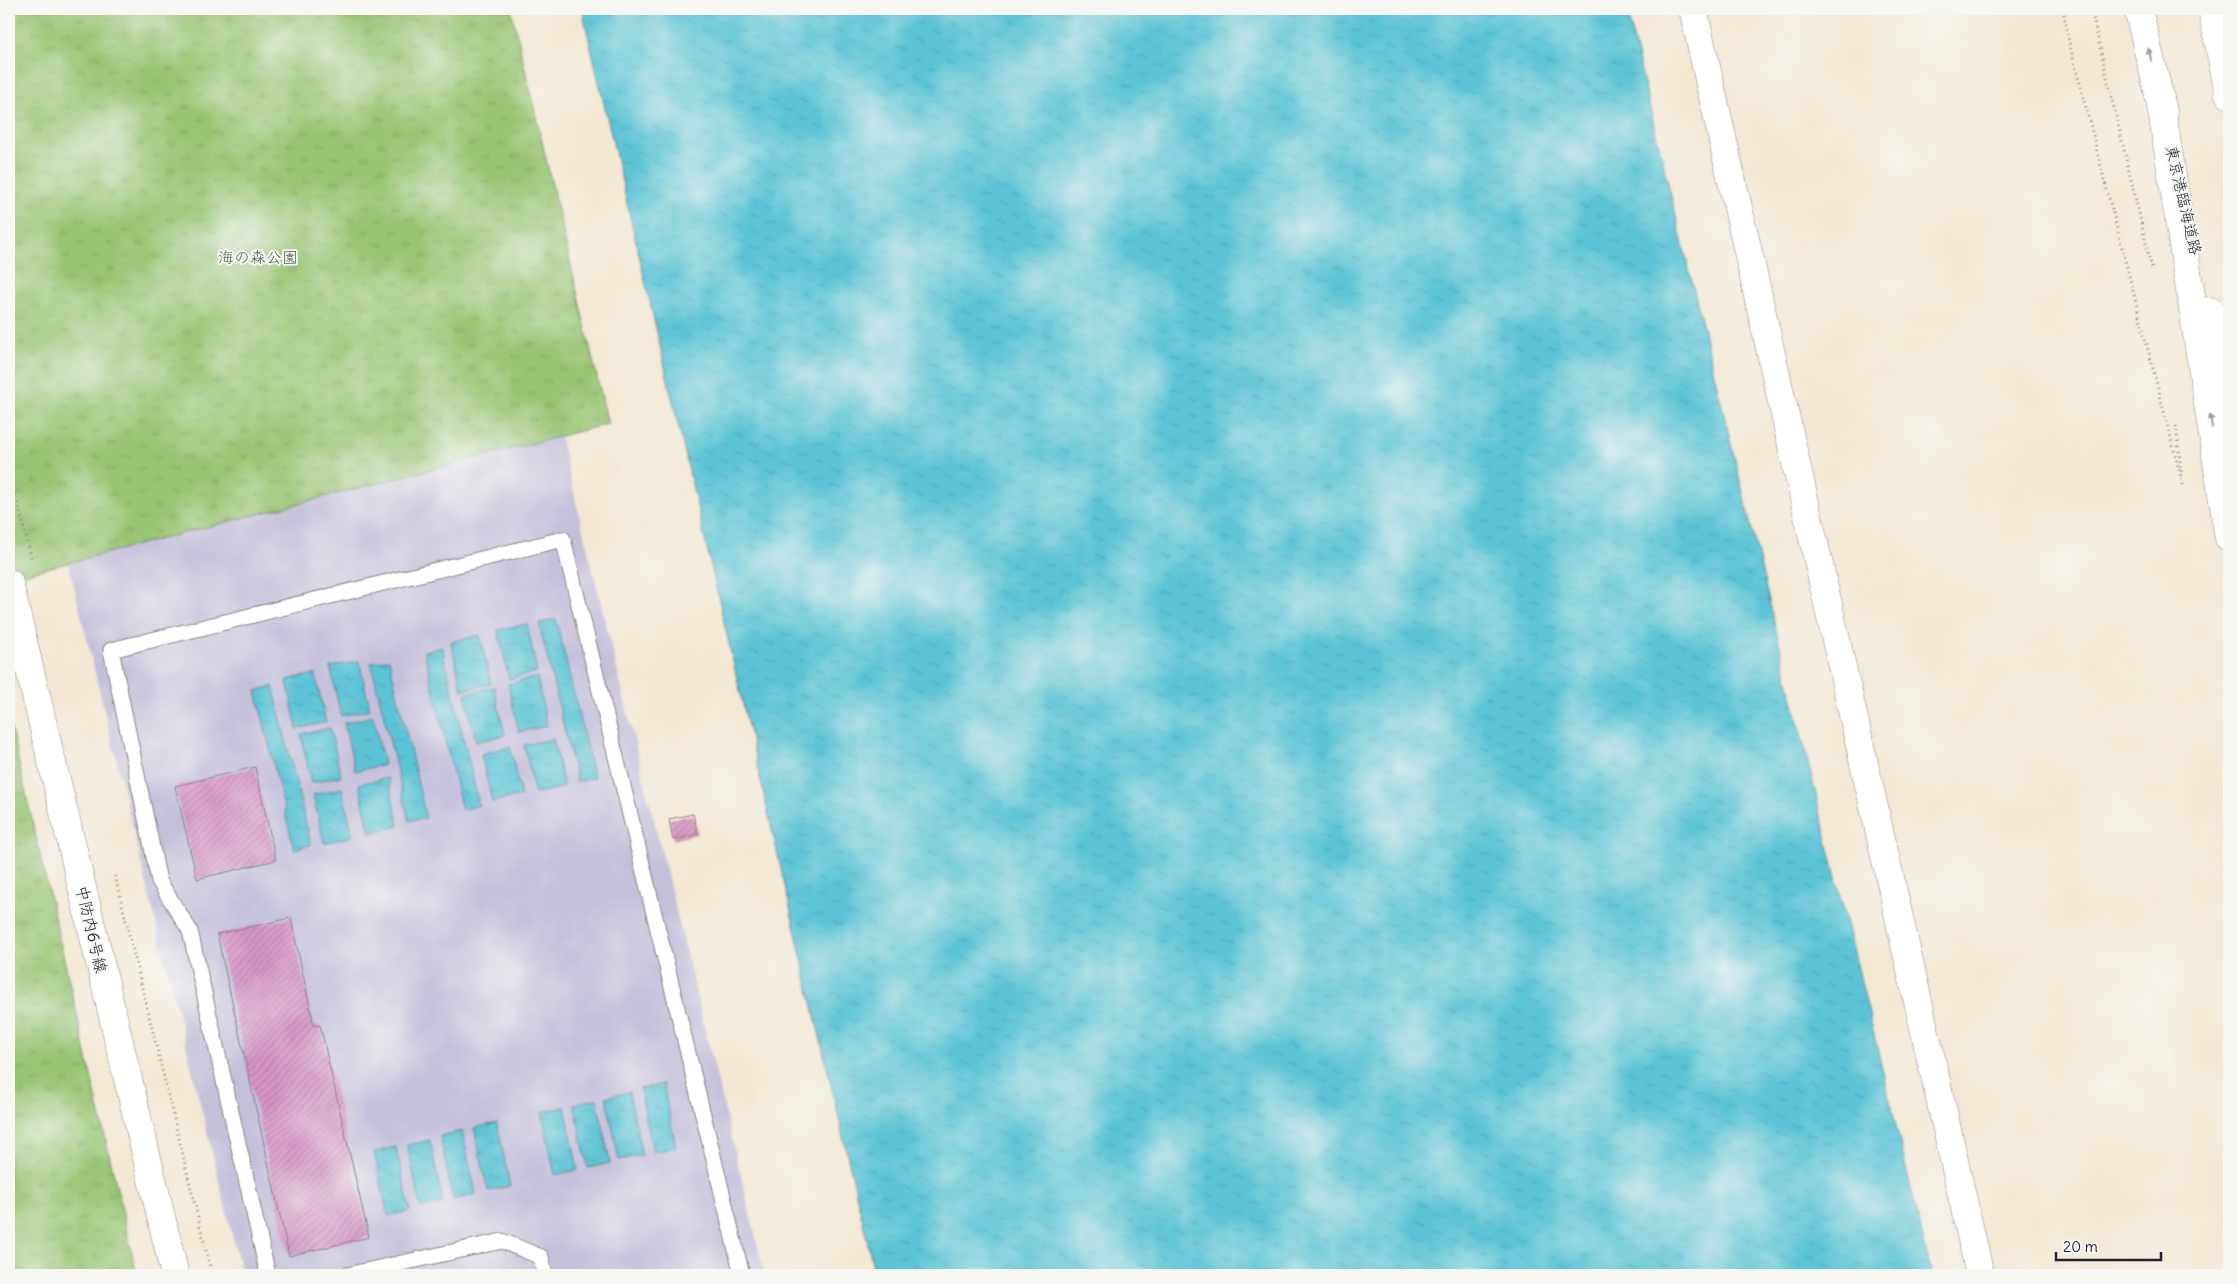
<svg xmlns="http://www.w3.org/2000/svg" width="2238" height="1284" viewBox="0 0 2238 1284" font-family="Delius,'Klee One',sans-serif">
<defs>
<pattern id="grass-tufts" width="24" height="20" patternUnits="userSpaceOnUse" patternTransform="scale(1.25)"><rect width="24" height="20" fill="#98c573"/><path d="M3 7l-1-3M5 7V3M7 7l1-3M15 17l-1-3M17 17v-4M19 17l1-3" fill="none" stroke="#83a964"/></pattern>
<pattern id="water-ripples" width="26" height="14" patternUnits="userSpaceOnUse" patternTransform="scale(1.25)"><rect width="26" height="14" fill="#5bc4d6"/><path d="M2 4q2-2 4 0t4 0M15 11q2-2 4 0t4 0" fill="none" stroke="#4fa8b9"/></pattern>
<pattern id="building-hatch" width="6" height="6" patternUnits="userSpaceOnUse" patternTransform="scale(1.25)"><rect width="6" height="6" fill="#d896c6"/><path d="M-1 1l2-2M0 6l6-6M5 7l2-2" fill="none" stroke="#af7aa2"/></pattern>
</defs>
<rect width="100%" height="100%" fill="#f6f6f2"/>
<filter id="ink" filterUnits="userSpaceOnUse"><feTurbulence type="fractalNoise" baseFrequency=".02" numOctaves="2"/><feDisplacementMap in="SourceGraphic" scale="10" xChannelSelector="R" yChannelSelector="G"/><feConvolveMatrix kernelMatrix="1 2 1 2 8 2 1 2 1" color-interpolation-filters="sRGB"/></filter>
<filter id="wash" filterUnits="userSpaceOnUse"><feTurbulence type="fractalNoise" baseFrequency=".0096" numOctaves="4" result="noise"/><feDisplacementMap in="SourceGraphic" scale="20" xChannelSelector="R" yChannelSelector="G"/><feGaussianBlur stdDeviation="1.12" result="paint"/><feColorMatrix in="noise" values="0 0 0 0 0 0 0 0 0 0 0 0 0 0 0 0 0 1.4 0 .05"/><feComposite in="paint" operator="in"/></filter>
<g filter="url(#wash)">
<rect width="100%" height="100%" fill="#f3e7d2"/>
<path fill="#c5c0da" d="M 560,436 L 765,1275 L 242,1275 L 68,562 Z"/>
<g fill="url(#grass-tufts)" stroke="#5d7457">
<path d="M 9,9 L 511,9 L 608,424 L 9,578 Z"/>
<path d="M 9,720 L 137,1275 L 9,1275 Z"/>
</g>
<g fill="url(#water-ripples)" stroke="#3e7388">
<path d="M 582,9 L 1626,9 L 1932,1275 L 875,1275 Z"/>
<path d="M 556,619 L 594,778 L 577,782 L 539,623 Z"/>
<path d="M 527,624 L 537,672 L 509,679 L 498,630 Z"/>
<path d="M 480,635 L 491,684 L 462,690 L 451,642 Z"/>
<path d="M 442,647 L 479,805 L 462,810 L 424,651 Z"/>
<path d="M 389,659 L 426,818 L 409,821 L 371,663 Z"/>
<path d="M 359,661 L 370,709 L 341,716 L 330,667 Z"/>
<path d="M 315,674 L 326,722 L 297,729 L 287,680 Z"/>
<path d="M 537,677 L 547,726 L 519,732 L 508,684 Z"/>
<path d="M 273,686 L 311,845 L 294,849 L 256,691 Z"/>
<path d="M 494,687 L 505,735 L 476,742 L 465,694 Z"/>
<path d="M 373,716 L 384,765 L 355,771 L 344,723 Z"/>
<path d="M 330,728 L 341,776 L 311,783 L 301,734 Z"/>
<path d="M 553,739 L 564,787 L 535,794 L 524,745 Z"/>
<path d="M 510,747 L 521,796 L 492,802 L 481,754 Z"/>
<path d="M 388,778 L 399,826 L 370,833 L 359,784 Z"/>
<path d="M 342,788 L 353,836 L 324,843 L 313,795 Z"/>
<path d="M 663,1084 L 676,1147 L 653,1152 L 640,1089 Z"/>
<path d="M 629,1092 L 642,1155 L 619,1160 L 606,1097 Z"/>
<path d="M 597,1099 L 610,1163 L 588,1168 L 574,1104 Z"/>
<path d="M 565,1107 L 578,1170 L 555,1175 L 542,1112 Z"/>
<path d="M 497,1123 L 510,1186 L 488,1191 L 474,1128 Z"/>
<path d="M 462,1131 L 476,1194 L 453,1200 L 440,1136 Z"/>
<path d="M 430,1140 L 443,1203 L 421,1208 L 407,1145 Z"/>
<path d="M 396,1147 L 410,1211 L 388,1216 L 374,1152 Z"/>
</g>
<g id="blocks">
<g fill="url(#building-hatch)">
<path d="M 255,767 L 276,860 L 197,879 L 175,786 Z"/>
<path d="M 693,814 L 698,834 L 673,840 L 669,819 Z"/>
<path d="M 291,918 L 314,1026 L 320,1025 L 369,1237 L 289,1256 L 217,934 Z"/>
</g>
</g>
</g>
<g filter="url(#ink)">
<use href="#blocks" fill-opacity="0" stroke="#8a8486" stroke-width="1"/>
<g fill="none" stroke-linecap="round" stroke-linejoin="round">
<g stroke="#8a8486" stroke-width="17">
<g id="service">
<path d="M 268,1275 L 190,931 L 159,881 L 111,650 L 563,539 L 742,1275"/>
<path d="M 347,1275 L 502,1241 L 541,1257 L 545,1275"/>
</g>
</g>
<g stroke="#8a8486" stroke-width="29">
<path id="minor" d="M 1693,9 L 1980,1275"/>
</g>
<g stroke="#8a8486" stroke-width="29">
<g id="tertiary">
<path d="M 2138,9 L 2163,111"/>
<path d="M 2212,9 L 2229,94"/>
<path d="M 2159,93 L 2229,538"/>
<path d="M 2210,311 L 2229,392"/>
<path d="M 9,583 L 175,1275"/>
</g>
</g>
<g stroke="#8a8486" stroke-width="3" stroke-dasharray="1 4" stroke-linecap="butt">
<path d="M 2063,9 L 2069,42 L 2184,489"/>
<path d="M 2091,9 L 2152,269"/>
<path d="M 2176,426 L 2182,476"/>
<path d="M 9,469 L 32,560"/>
<path d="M 115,876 L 212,1275"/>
</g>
<use href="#service" stroke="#fff" stroke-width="15"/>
<use href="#minor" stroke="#fff" stroke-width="28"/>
<use href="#tertiary" stroke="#fff" stroke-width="28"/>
</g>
<defs><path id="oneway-solid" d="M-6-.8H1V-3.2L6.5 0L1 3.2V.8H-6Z" transform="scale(1.25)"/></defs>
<g fill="#9c9ca7">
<use href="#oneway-solid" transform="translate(2150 55) rotate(-104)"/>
<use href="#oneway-solid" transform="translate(2211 421) rotate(-99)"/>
</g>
</g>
<g text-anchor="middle" stroke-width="4" stroke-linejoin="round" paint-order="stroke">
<g font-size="16" fill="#22223b" stroke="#f6f6f2">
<text transform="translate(2184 200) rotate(77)" y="6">東京港臨海道路</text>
<text transform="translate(92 929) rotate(77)" y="6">中防内6号線</text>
</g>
<g font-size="16" fill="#4b5b4f" stroke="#f6f6f2">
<text x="258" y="263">海の森公園</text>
</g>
</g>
<rect width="2238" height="1284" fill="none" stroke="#f6f6f2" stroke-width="30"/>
<path d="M2056 1252v8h105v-8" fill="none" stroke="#22223b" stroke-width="2.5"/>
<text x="2063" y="1252" font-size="15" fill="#22223b" stroke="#f6f6f2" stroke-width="4" paint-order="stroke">20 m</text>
</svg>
